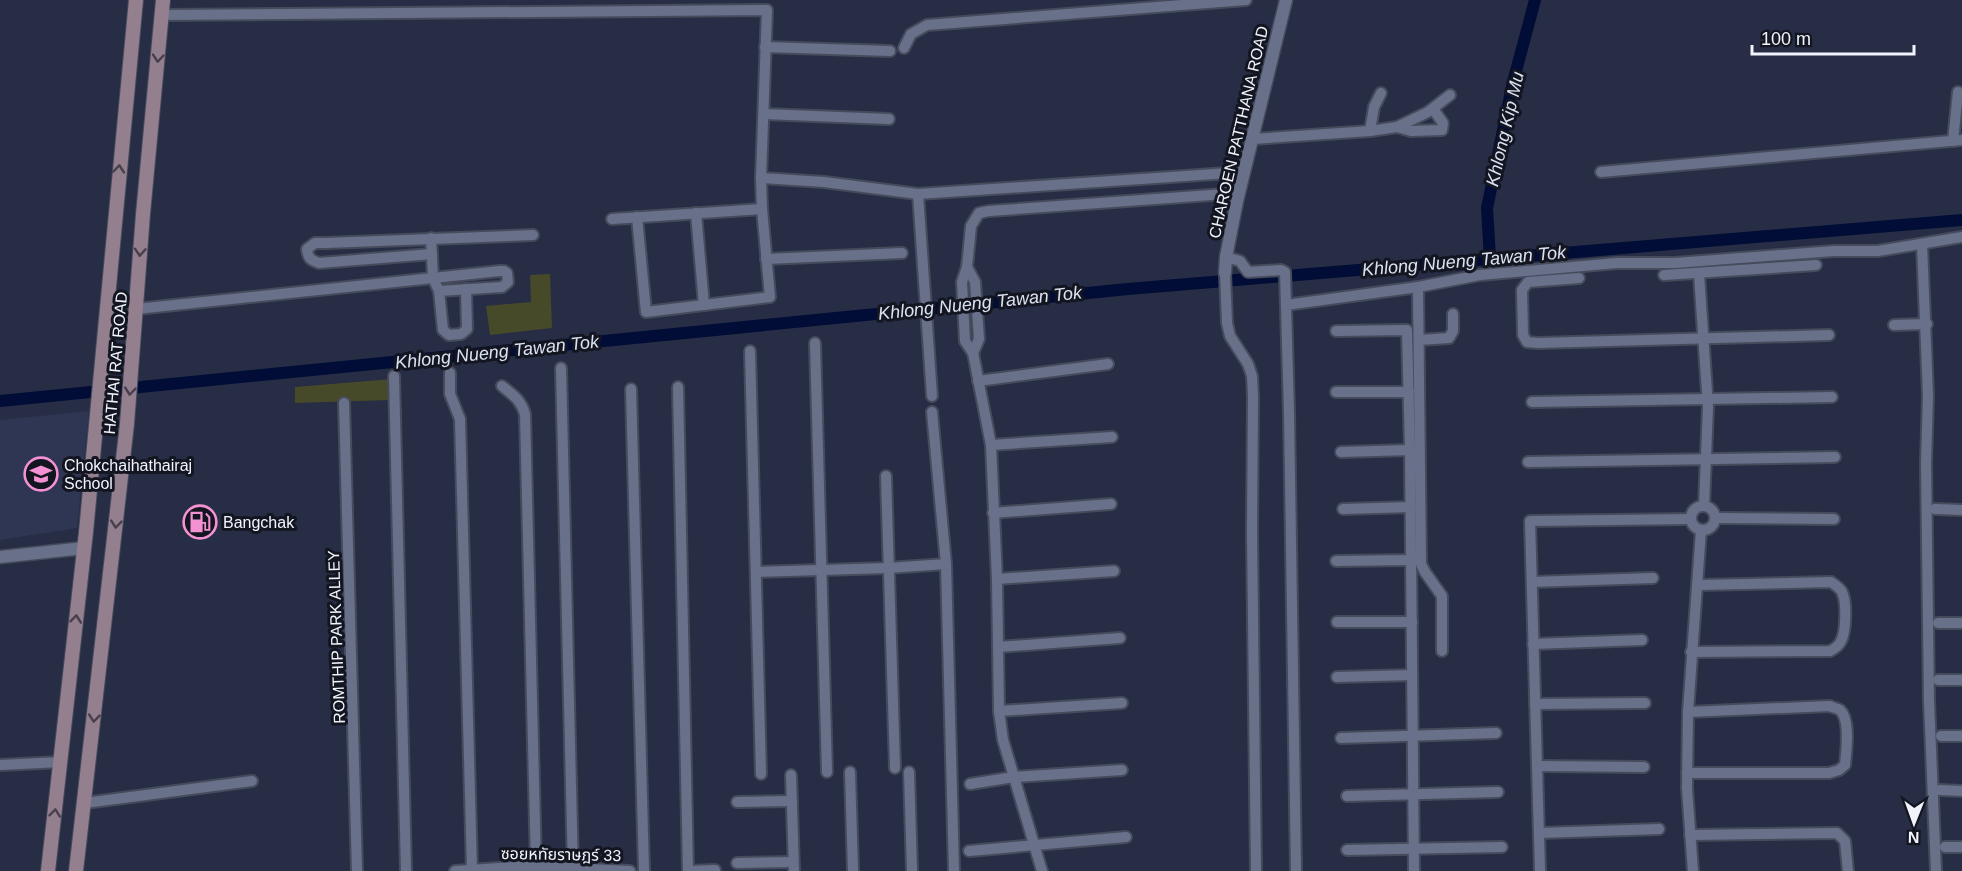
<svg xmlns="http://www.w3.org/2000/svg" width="1962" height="871" viewBox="0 0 1962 871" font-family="Helvetica,'Noto Sans Thai',sans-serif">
<rect width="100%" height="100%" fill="#262d44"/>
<path fill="#2e3653" d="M 89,411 L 77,528 L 0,540 L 0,420 Z"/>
<g fill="#474a28">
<path d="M 550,274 L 552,328 L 490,335 L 486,306 L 531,302 L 530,275 Z"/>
<path d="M 392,379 L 391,400 L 295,403 L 295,387 Z"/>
</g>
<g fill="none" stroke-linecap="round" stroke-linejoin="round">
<g stroke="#010c37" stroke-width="12">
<path d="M 1490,259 L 1487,208 L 1513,82 L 1535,0"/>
<path d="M 0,401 L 1128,289 L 1962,220"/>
</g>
<g stroke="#464b5c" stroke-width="14">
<g id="minor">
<path d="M 162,15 L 767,10 L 761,178 L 762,209 L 612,219"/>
<path d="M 765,47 L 890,51"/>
<path d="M 904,48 L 911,34 L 927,25 L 1246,0"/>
<path d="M 764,114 L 889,119"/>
<path d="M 1397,127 L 1411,131 L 1442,130 L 1443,123 L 1433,109"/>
<path d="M 1370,131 L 1374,107 L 1381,93"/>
<path d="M 1252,139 L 1370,131 L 1397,127 L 1428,112 L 1450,95"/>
<path d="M 1953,141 L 1958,92"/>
<path d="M 1601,172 L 1962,140"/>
<path d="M 761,178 L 824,182 L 918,194 L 1244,172"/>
<path d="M 918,194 L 932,396"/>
<path d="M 696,213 L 704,305"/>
<path d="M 637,217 L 646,312 L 770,297 L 762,209"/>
<path d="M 431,238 L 433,278 L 439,291 L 443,330 L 449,335 L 461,334 L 467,329 L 466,289"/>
<path d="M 1922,244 L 1928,396 L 1926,463 L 1929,701 L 1936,871"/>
<path d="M 432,254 L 319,263 C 311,260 308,259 307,249 L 315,243 L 326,243 L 533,235"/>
<path d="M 1226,257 L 1240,261 L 1248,272 L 1281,270 L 1285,272 L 1289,412 L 1296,871"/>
<path d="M 766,259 L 902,253"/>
<path d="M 967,267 L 975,282 L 979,339 L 973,353"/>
<path d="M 1225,273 L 1227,323 L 1230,336 L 1248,364 L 1252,376 L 1253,396 L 1252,533 L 1256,871"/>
<path d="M 1699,274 L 1708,407 L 1704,506"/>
<path d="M 1664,275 L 1816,265"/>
<path d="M 1579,278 L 1528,282 L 1522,290 L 1523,335 L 1527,342 L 1538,343 L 1829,335"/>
<path d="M 1418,287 L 1421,564 L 1425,572 L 1442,596 L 1442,651"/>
<path d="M 1286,305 L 1418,287 L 1480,275 L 1617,263 L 1675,263 L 1834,251 L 1878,251 L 1962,237"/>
<path d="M 136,309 L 500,271 L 504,271 L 507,273 L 508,282 L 502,287 L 439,291"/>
<path d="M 1894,325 L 1927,324"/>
<path d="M 1336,331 L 1407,330 L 1410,450"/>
<path d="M 1419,340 L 1449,338 L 1453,331 L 1453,314"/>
<path d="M 815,343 L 827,772"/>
<path d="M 750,351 L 761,774"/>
<path d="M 561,368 L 573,870"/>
<path d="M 450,373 L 450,394 L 460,419 L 472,871"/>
<path d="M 394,376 L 406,871"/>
<path d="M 978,381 L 1108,364"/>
<path d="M 502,386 C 513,395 521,400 525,414 L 536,866"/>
<path d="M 678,387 L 688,871"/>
<path d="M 631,389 L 644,871"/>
<path d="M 1336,392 L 1409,392"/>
<path d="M 1532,402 L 1832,397"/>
<path d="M 344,403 L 357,871"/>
<path d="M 932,412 L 946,564 L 954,871"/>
<path d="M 991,445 L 1112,437"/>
<path d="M 1341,452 L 1410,450 L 1414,871"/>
<path d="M 1528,462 L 1835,457"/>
<path d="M 886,476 L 895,768"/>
<circle cx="1703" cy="518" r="12"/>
<path d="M 1343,509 L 1411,507"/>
<path d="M 1935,509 L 1962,510"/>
<path d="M 993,513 L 1111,504"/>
<path d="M 1715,518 L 1834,519"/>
<path d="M 1336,561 L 1410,560"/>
<path d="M 757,572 L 888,568 L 946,564"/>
<path d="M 997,579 L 1114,571"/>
<path d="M 1532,582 L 1653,578"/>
<path d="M 1337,622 L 1412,622"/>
<path d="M 1938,623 L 1962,623"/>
<path d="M 1533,644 L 1642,640"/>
<path d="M 998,647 L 1120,638"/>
<path d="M 1691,652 L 1830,651 C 1834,649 1839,646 1841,641 C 1846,632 1847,602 1842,592 C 1840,588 1835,585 1831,582 L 1699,585"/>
<path d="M 1337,677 L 1412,675"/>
<path d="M 1938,680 L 1962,680"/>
<path d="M 1535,704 L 1645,703"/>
<path d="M 999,711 L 1122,703"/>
<path d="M 1941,736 L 1962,736"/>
<path d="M 1341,738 L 1496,733"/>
<path d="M 0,765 L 60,762"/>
<path d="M 1537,766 L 1644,767"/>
<path d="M 850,772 L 853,871"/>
<path d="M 909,772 L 912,871"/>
<path d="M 1687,773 L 1829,773 L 1839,770 L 1845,765 C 1846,752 1851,720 1840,710 C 1837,708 1833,708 1830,706 L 1688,712"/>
<path d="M 791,775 L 794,871"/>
<path d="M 970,784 L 1014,777 L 1122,770"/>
<path d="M 1940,790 L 1962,791"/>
<path d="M 1347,796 L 1498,792"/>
<path d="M 737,802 L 792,801"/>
<path d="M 85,803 L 252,781"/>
<path d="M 1539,833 L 1659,829"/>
<path d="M 1690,835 L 1837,833 L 1845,841 L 1848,871"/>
<path d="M 1945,847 L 1962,847"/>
<path d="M 1347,850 L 1502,847"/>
<path d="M 969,851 L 1126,837"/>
<path d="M 737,863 L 793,862"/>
<path d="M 455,871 L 528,866 L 630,871"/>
<path d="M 689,871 L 715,870"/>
<path d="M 1042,871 L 1003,740 L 999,711 L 997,579 L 991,445 L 973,353 L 965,341 L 962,282 L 967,267 L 971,226 L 979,213 L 989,211 L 1239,193"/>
<path d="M 1540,871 L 1530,521 L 1691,519"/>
<path d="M 1693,871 L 1687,788 L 1688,712 L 1701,530"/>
</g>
</g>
<g stroke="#464b5c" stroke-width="15">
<g id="tertiary">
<path d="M 1225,273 L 1226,257 L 1237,201 L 1286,0"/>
<path d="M 0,557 L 84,548"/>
</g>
</g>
<g stroke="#464b5c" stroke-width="16">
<g id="secondary">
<path d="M 48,871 L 86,532 L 136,0"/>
<path d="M 76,871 L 127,424 L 143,214 L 163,0"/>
</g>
</g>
<use href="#minor" stroke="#68708a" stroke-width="10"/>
<use href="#tertiary" stroke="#68708a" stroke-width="12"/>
<use href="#secondary" stroke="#947f8f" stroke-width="14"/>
</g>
<defs><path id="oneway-chevron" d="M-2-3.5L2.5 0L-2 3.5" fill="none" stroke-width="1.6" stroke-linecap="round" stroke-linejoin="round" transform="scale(1.5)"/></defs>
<g stroke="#47404c">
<use href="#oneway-chevron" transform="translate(158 58) rotate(95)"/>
<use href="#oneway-chevron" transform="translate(119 169) rotate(-85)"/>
<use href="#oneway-chevron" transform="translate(140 252) rotate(94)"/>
<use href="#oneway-chevron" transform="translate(130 391) rotate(96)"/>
<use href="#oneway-chevron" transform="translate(116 524) rotate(96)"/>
<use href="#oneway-chevron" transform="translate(76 619) rotate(-84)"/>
<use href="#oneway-chevron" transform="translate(94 718) rotate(96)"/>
<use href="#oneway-chevron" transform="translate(55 813) rotate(-84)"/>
</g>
<defs>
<g id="school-ring" transform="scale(1.725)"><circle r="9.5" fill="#131620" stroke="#f491d3" stroke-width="1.5"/><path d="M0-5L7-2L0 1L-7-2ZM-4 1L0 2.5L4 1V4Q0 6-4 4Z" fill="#f491d3"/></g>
<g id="fuel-ring" transform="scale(1.725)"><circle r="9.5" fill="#131620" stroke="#f491d3" stroke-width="1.5"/><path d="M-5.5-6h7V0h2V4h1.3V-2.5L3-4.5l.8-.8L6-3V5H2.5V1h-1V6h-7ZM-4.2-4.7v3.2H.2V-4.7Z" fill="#f491d3"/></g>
</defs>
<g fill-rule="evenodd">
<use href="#school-ring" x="41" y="474"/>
<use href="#fuel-ring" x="200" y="522"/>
</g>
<g text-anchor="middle" stroke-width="6" stroke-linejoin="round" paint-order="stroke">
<g font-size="16" fill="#f1f4fd" stroke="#131620">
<text transform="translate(1238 132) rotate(-77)" y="6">CHAROEN PATTHANA ROAD</text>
<text transform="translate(115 363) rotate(-85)" y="6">HATHAI RAT ROAD</text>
<text transform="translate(336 637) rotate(-92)" y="6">ROMTHIP PARK ALLEY</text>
<text transform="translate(561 854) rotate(1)" y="6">ซอยหทัยราษฎร์ 33</text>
</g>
<g font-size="16" fill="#f1f4fd" stroke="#131620" text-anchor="start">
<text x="64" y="471">Chokchaihathairaj<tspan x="64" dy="18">School</tspan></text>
<text x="223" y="528">Bangchak</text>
</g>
<g font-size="18" font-style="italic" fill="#dae2f2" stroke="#131620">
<text transform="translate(1505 129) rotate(-77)" y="6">Khlong Kip Mu</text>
<text transform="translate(1464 261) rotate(-5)" y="6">Khlong Nueng Tawan Tok</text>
<text transform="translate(980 303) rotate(-6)" y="6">Khlong Nueng Tawan Tok</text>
<text transform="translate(497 352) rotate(-6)" y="6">Khlong Nueng Tawan Tok</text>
</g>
</g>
<g transform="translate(1914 823) rotate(181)" stroke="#131620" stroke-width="4.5" paint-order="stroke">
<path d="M0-4.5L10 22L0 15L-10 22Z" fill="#f1f4fd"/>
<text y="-9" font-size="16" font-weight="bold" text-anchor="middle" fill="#f1f4fd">N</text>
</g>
<path d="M1752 45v9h162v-9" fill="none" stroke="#f1f4fd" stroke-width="3"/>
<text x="1761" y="45" font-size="18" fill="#f1f4fd" stroke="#131620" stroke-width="4.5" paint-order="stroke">100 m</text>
</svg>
